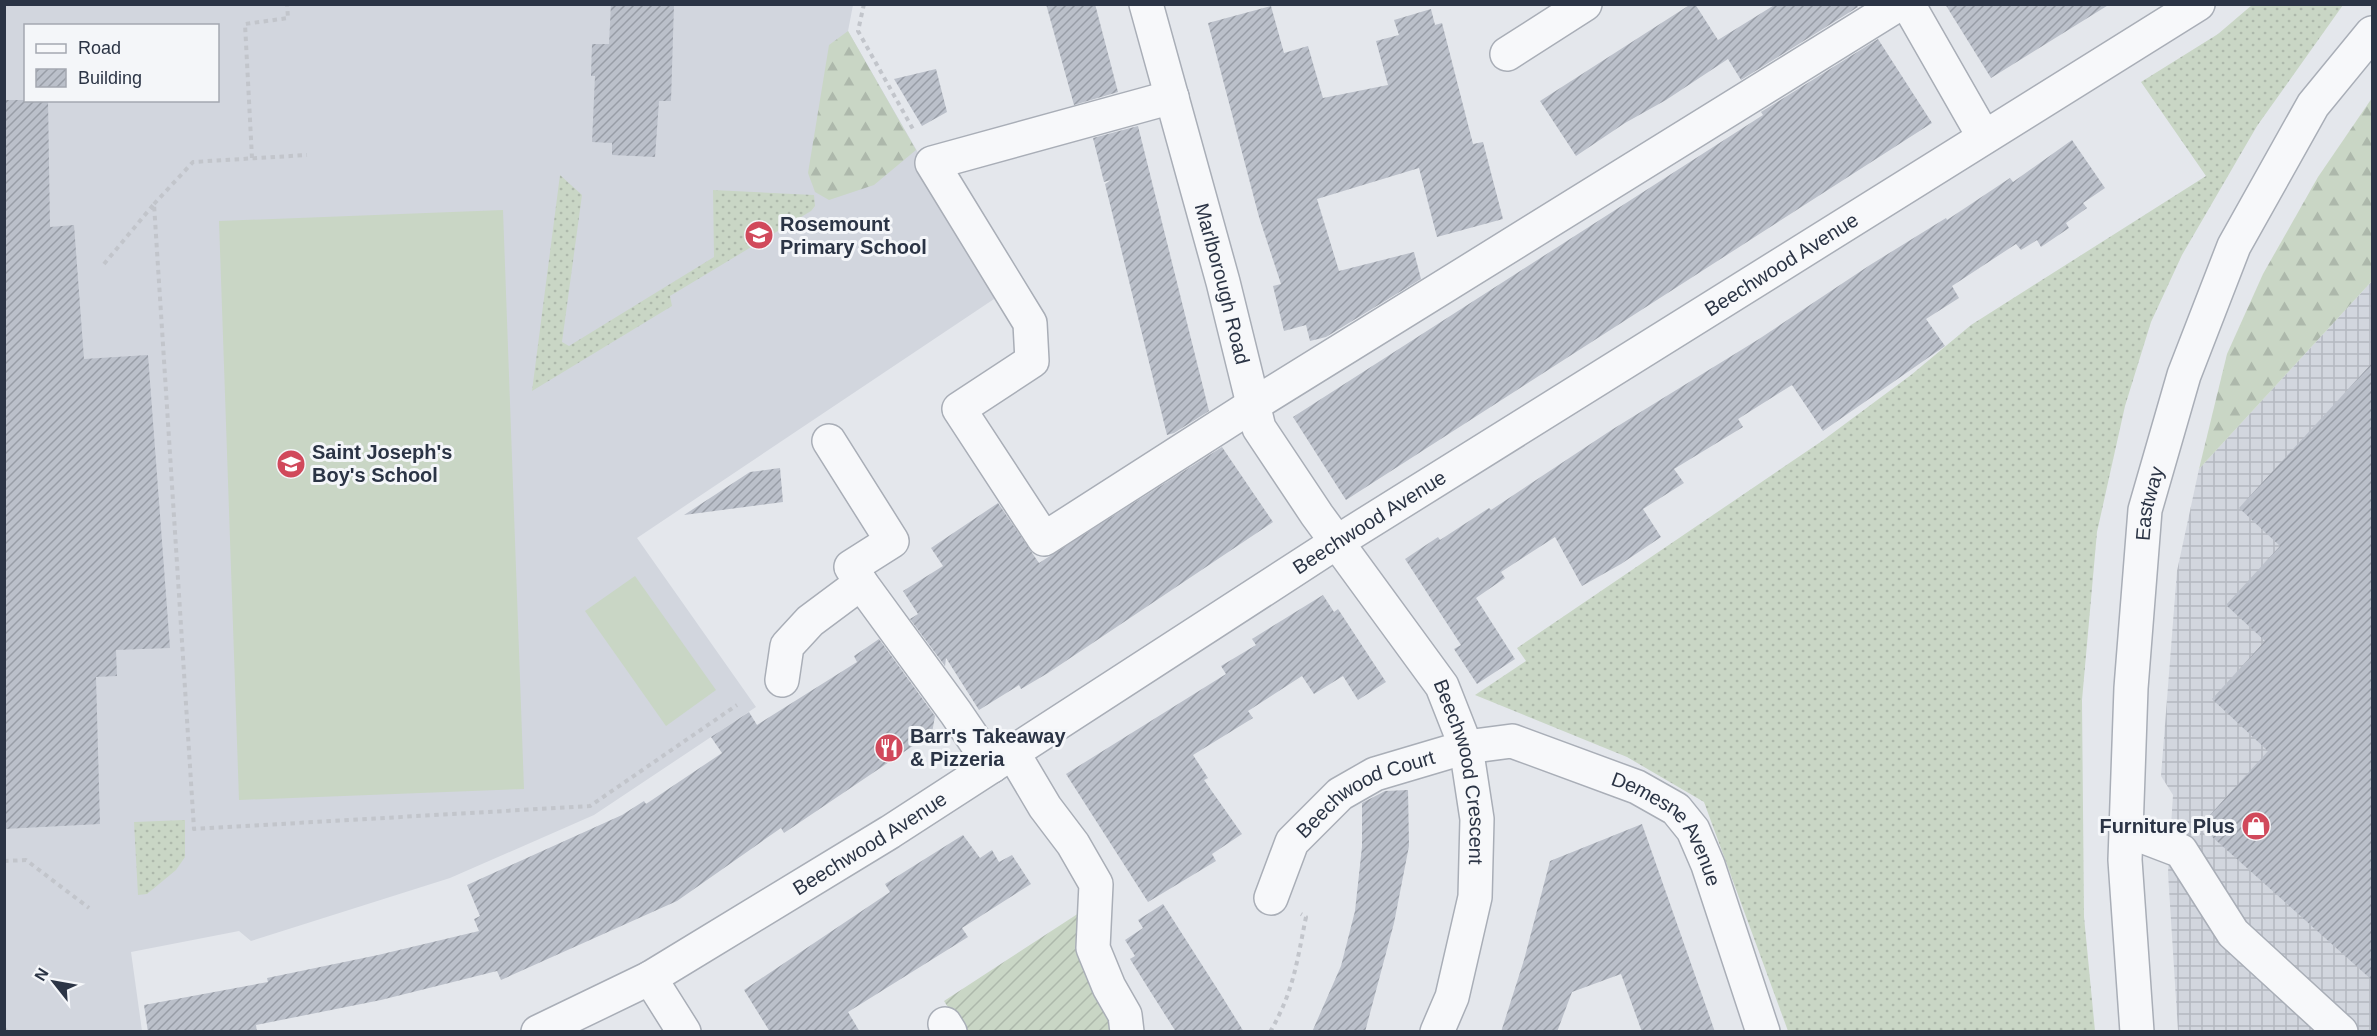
<svg xmlns="http://www.w3.org/2000/svg" width="2377" height="1036" viewBox="0 0 2377 1036" font-family="Arial,sans-serif">
<defs>
<pattern id="industrial-grid" width="8" height="8" patternUnits="userSpaceOnUse" patternTransform="scale(1.5)"><rect width="8" height="8" fill="#d2d6de"/><path d="M0 4h8M4 0v8" fill="none" stroke="#b4b8c0"/></pattern>
<pattern id="grass-dots" width="8" height="8" patternUnits="userSpaceOnUse" patternTransform="scale(1.5)"><rect width="8" height="8" fill="#c9d6c5"/><path d="M2 2h.1M6 6h.1" fill="none" stroke="#adb8ab" stroke-width="1.8" stroke-linecap="round"/></pattern>
<pattern id="forest-firs" width="22" height="20" patternUnits="userSpaceOnUse" patternTransform="scale(1.5)"><rect width="22" height="20" fill="#c9d6c5"/><path d="M5 1l3.5 6h-7zM16 11l3.5 6h-7z" fill="#adb8ab"/></pattern>
<pattern id="garden-furrows" width="10" height="10" patternUnits="userSpaceOnUse" patternTransform="scale(1.5)"><rect width="10" height="10" fill="#c9d6c5"/><path d="M-1 1l2-2M0 10L10 0M9 11l2-2" fill="none" stroke="#adb8ab"/></pattern>
<pattern id="building-hatch" width="6" height="6" patternUnits="userSpaceOnUse" patternTransform="scale(1.5)"><rect width="6" height="6" fill="#bbc0ca"/><path d="M-1 1l2-2M0 6l6-6M5 7l2-2" fill="none" stroke="#989da6"/></pattern>
</defs>
<rect width="100%" height="100%" fill="#e4e7ec"/>
<path fill="#d2d6de" fill-rule="evenodd" d="M 5,5 L 853,5 L 848,31 L 1000,295 L 637,538 L 756,707 L 594,815 L 450,878 L 251,941 L 239,931 L 131,952 L 142,1031 L 5,1032 ZM 26,26 L 218,26 L 218,100 L 26,100 Z"/>
<path fill="url(#industrial-grid)" d="M 2372,281 L 2372,1031 L 2178,1031 L 2168,873 L 2173,795 L 2161,776 L 2177,571 L 2199,469 Z"/>
<g fill="url(#grass-dots)">
<path d="M 2252,5 L 2343,5 L 2257,126 L 2182,255 L 2151,322 L 2125,406 L 2097,532 L 2082,700 L 2084,917 L 2095,1031 L 1788,1031 L 1704,802 L 1627,757 L 1475,695 L 1526,661 L 1517,648 L 1822,441 L 1911,375 L 1971,325 L 2206,176 L 2141,82 L 2218,34 Z"/>
<path d="M 560,175 L 582,195 L 562,342 L 569,346 L 714,257 L 713,190 L 814,195 L 815,206 L 811,211 L 670,296 L 672,306 L 532,391 Z"/>
<path d="M 185,820 L 185,857 L 176,870 L 147,894 L 138,895 L 134,822 Z"/>
</g>
<g fill="url(#forest-firs)">
<path d="M 848,31 L 916,150 L 874,185 L 829,200 L 815,192 L 808,173 L 829,45 Z"/>
<path d="M 2372,98 L 2372,281 L 2199,469 L 2227,354 L 2263,274 L 2318,177 Z"/>
</g>
<path fill="url(#garden-furrows)" d="M 1079,913 L 1082,965 L 1100,997 L 1113,1031 L 963,1031 L 944,1001 Z"/>
<g fill="#c9d6c5">
<path d="M 503,210 L 524,789 L 239,800 L 219,221 Z"/>
<path d="M 635,576 L 716,690 L 666,726 L 585,611 Z"/>
</g>
<g fill="url(#building-hatch)">
<path d="M 611,4 L 674,4 L 671,101 L 659,101 L 655,157 L 612,155 L 612,143 L 592,142 L 595,76 L 591,76 L 592,44 L 609,44 Z"/>
<path d="M 1046,4 L 1095,4 L 1118,92 L 1074,105 Z"/>
<path d="M 1691,4 L 1695,4 L 1718,40 L 1776,4 L 1856,4 L 1858,7 L 1741,80 L 1728,59 L 1666,100 L 1625,123 L 1576,156 L 1540,101 Z"/>
<path d="M 1945,4 L 2110,4 L 1991,78 Z"/>
<path d="M 1271,6 L 1284,53 L 1308,46 L 1323,98 L 1388,85 L 1376,41 L 1399,35 L 1394,20 L 1431,9 L 1435,25 L 1442,23 L 1473,144 L 1483,142 L 1503,219 L 1437,237 L 1419,168 L 1317,199 L 1339,271 L 1414,252 L 1421,279 L 1326,337 L 1310,341 L 1306,325 L 1284,331 L 1273,286 L 1281,284 L 1259,217 L 1208,23 Z"/>
<path d="M 1878,39 L 1932,123 L 1346,500 L 1293,417 L 1763,115 L 1761,112 Z"/>
<path d="M 936,69 L 947,112 L 922,126 L 894,79 Z"/>
<path d="M 4,100 L 48,100 L 50,227 L 74,225 L 84,359 L 148,355 L 170,648 L 116,650 L 117,676 L 96,677 L 100,824 L 4,829 Z"/>
<path d="M 1138,126 L 1209,411 L 1174,433 L 1167,435 L 1105,184 L 1111,180 L 1104,182 L 1093,138 Z"/>
<path d="M 2072,140 L 2105,188 L 2083,203 L 2087,208 L 2066,223 L 2069,228 L 2041,247 L 2037,240 L 2021,250 L 2016,244 L 1952,286 L 1959,298 L 1926,319 L 1945,346 L 1823,431 L 1792,385 L 1738,419 L 1743,427 L 1674,469 L 1684,483 L 1643,509 L 1661,537 L 1621,564 L 1582,586 L 1555,537 L 1501,572 L 1505,578 L 1476,598 L 1515,659 L 1477,684 L 1454,649 L 1461,645 L 1405,559 L 1438,537 L 1440,540 L 1489,508 L 1491,510 L 1613,429 L 1759,339 L 1870,265 L 1946,218 L 1947,220 L 2010,178 L 2013,182 Z"/>
<path d="M 2373,362 L 2373,981 L 2200,826 L 2268,751 L 2212,699 L 2265,641 L 2226,605 L 2280,546 L 2239,508 Z"/>
<path d="M 1222,447 L 1273,522 L 1048,673 L 1021,689 L 1019,685 L 979,710 L 946,658 L 945,666 L 910,619 L 918,614 L 903,591 L 943,566 L 931,548 L 998,503 L 1039,563 Z"/>
<path d="M 780,468 L 783,502 L 684,515 L 750,472 Z"/>
<path d="M 1323,595 L 1334,612 L 1338,609 L 1386,682 L 1358,700 L 1343,676 L 1314,694 L 1302,676 L 1248,711 L 1253,718 L 1193,755 L 1208,778 L 1204,780 L 1242,834 L 1212,854 L 1216,861 L 1148,902 L 1066,774 L 1226,674 L 1221,666 L 1256,645 L 1252,639 Z"/>
<path d="M 879,639 L 935,716 L 932,733 L 784,833 L 781,828 L 677,901 L 501,980 L 497,971 L 381,1000 L 256,1025 L 257,1032 L 148,1032 L 144,1005 L 268,982 L 267,978 L 378,955 L 479,931 L 474,919 L 480,916 L 467,885 L 622,815 L 644,801 L 646,804 L 722,753 L 711,737 L 749,712 L 757,725 L 857,662 L 854,656 Z"/>
<path d="M 1408,790 L 1409,846 L 1394,923 L 1365,1032 L 1312,1032 L 1341,966 L 1355,911 L 1362,847 L 1362,803 L 1385,791 Z"/>
<path d="M 1642,824 L 1715,1032 L 1642,1032 L 1621,974 L 1572,992 L 1557,1032 L 1501,1032 L 1524,960 L 1550,861 Z"/>
<path d="M 963,835 L 980,858 L 992,850 L 999,862 L 1012,855 L 1031,884 L 962,928 L 968,937 L 848,1012 L 860,1032 L 770,1032 L 744,990 L 890,892 L 885,884 Z"/>
<path d="M 1163,904 L 1218,990 L 1244,1032 L 1176,1032 L 1150,991 L 1130,959 L 1135,956 L 1125,940 L 1143,928 L 1138,920 Z"/>
</g>
<g fill="none" stroke-linecap="round" stroke-linejoin="round">
<g stroke="#a9aeb7" stroke-width="36">
<g id="minor">
<path id="s1" d="M 1146,4 L 1223,282 L 1259,428 L 1317,515 L 1442,686 L 1466,747 L 1477,819 L 1475,897 L 1452,997 L 1437,1032"/>
<path d="M 1908,4 L 1984,137"/>
<path d="M 1507,54 L 1585,4"/>
<path d="M 1172,97 L 932,163 L 1030,323 L 1032,361 L 959,409 L 1044,539 L 1253,405 L 1899,4"/>
<path d="M 829,441 L 892,541 L 851,567 L 861,583"/>
<path d="M 782,680 L 787,646 L 810,621 L 861,583 L 956,713 L 992,766"/>
<path d="M 1013,753 L 1045,807 L 1073,844 L 1096,884 L 1093,948 L 1109,987 L 1125,1015 L 1127,1032"/>
<path d="M 2126,830 L 2181,851 L 2233,933 L 2341,1032"/>
<path id="s2" d="M 1271,898 L 1292,842 L 1340,794 L 1375,774 L 1466,747 L 1512,741 L 1637,787 L 1676,809 L 1693,830 L 1708,865 L 1763,1032"/>
<path d="M 650,978 L 684,1032"/>
<path d="M 945,1024 L 950,1032"/>
<path id="s3" d="M 538,1032 L 650,978 L 890,832 L 1337,542 L 2198,4"/>
<path id="s4" d="M 2137,1032 L 2125,860 L 2131,688 L 2145,510 L 2184,375 L 2234,246 L 2313,105 L 2372,33"/>
</g>
</g>
<g stroke="#c2c5cb" stroke-width="4" stroke-dasharray="4.5 4.5" stroke-linecap="butt">
<path d="M 864,4 L 858,31 L 914,131"/>
<path d="M 252,158 L 245,24 L 288,18 L 287,4"/>
<path d="M 154,204 L 193,162 L 307,155"/>
<path d="M 104,264 L 154,204 L 194,829 L 590,806 L 737,705"/>
<path d="M 4,861 L 26,860 L 89,908"/>
<path d="M 4,1028 L 7,1032"/>
<path d="M 1270,1032 C 1294,991 1297,961 1306,917 L 1301,914"/>
</g>
<use href="#minor" stroke="#f7f8fa" stroke-width="33"/>
</g>
<defs>
<g id="school-disc" transform="scale(1.5)"><circle r="9.5" fill="#d1495b" stroke="#f4f6f9"/><path d="M0-5L7-2L0 1L-7-2ZM-4 1L0 2.5L4 1V4Q0 6-4 4Z" fill="#fff"/></g>
<g id="restaurant-disc" transform="scale(1.5)"><circle r="9.5" fill="#d1495b" stroke="#f4f6f9"/><path d="M-5-6h1v4h1v-4h1v4h1v-4h1v5L-1.5 .5V6h-2V.5L-5-1ZM5-6V6H3V1.5H1.5Q1.5-4 5-6Z" fill="#fff"/></g>
<g id="shop-disc" transform="scale(1.5)"><circle r="9.5" fill="#d1495b" stroke="#f4f6f9"/><path d="M-5-2.5h2.3a2.7 3.5 0 0 1 5.4 0H5L5.5 6h-11ZM-1.5-2.5h3a1.5 2.3 0 0 0-3 0Z" fill="#fff"/></g>
</defs>
<g fill-rule="evenodd">
<use href="#school-disc" x="759" y="235"/>
<use href="#school-disc" x="291" y="464"/>
<use href="#restaurant-disc" x="889" y="748"/>
<use href="#shop-disc" x="2256" y="826"/>
</g>
<g text-anchor="middle" stroke-width="6" stroke-linejoin="round" paint-order="stroke">
<g font-size="20" font-weight="bold" fill="#2b3445" stroke="#f4f6f9" text-anchor="start">
<text x="780" y="231">Rosemount<tspan x="780" dy="23">Primary School</tspan></text>
<text x="312" y="459">Saint Joseph's<tspan x="312" dy="23">Boy's School</tspan></text>
<text x="910" y="743">Barr's Takeaway<tspan x="910" dy="23">&amp; Pizzeria</tspan></text>
<text x="2235" y="833" text-anchor="end">Furniture Plus</text>
</g>
<g font-size="20" fill="#2b3445" stroke="#f4f6f9">
<text dy="7" stroke="none"><textPath href="#s3" startOffset="1462">Beechwood Avenue</textPath></text>
<text dy="7" stroke="none"><textPath href="#s1" startOffset="290">Marlborough Road</textPath></text>
<text dy="7" stroke="none"><textPath href="#s4" startOffset="530">Eastway</textPath></text>
<text dy="7" stroke="none"><textPath href="#s3" startOffset="976">Beechwood Avenue</textPath></text>
<text dy="7" stroke="none"><textPath href="#s1" startOffset="844">Beechwood Crescent</textPath></text>
<text dy="7" stroke="none"><textPath href="#s2" startOffset="150">Beechwood Court</textPath></text>
<text dy="7" stroke="none"><textPath href="#s2" startOffset="495">Demesne Avenue</textPath></text>
<text dy="7" stroke="none"><textPath href="#s3" startOffset="382">Beechwood Avenue</textPath></text>
</g>
</g>
<rect width="2377" height="1036" fill="none" stroke="#2b3445" stroke-width="12"/>
<rect x="24" y="24" width="195" height="78" fill="#f4f6f9" stroke="#a4a8b1" stroke-width="1.5"/>
<rect x="36" y="44" width="30" height="9" fill="#f7f8fa" stroke="#a4a8b1" stroke-width="1.5"/>
<text x="78" y="54" font-size="18" fill="#2b3445">Road</text>
<rect x="36" y="69" width="30" height="18" fill="url(#building-hatch)" stroke="#a4a8b1" stroke-width="1.5"/>
<text x="78" y="84" font-size="18" fill="#2b3445">Building</text>
<g transform="translate(54 982) rotate(301)" stroke="#f4f6f9" stroke-width="4.5" paint-order="stroke">
<path d="M0-4.5L10 22L0 15L-10 22Z" fill="#2b3445"/>
<text y="-9" font-size="16" font-weight="bold" text-anchor="middle" fill="#2b3445">N</text>
</g>
</svg>
